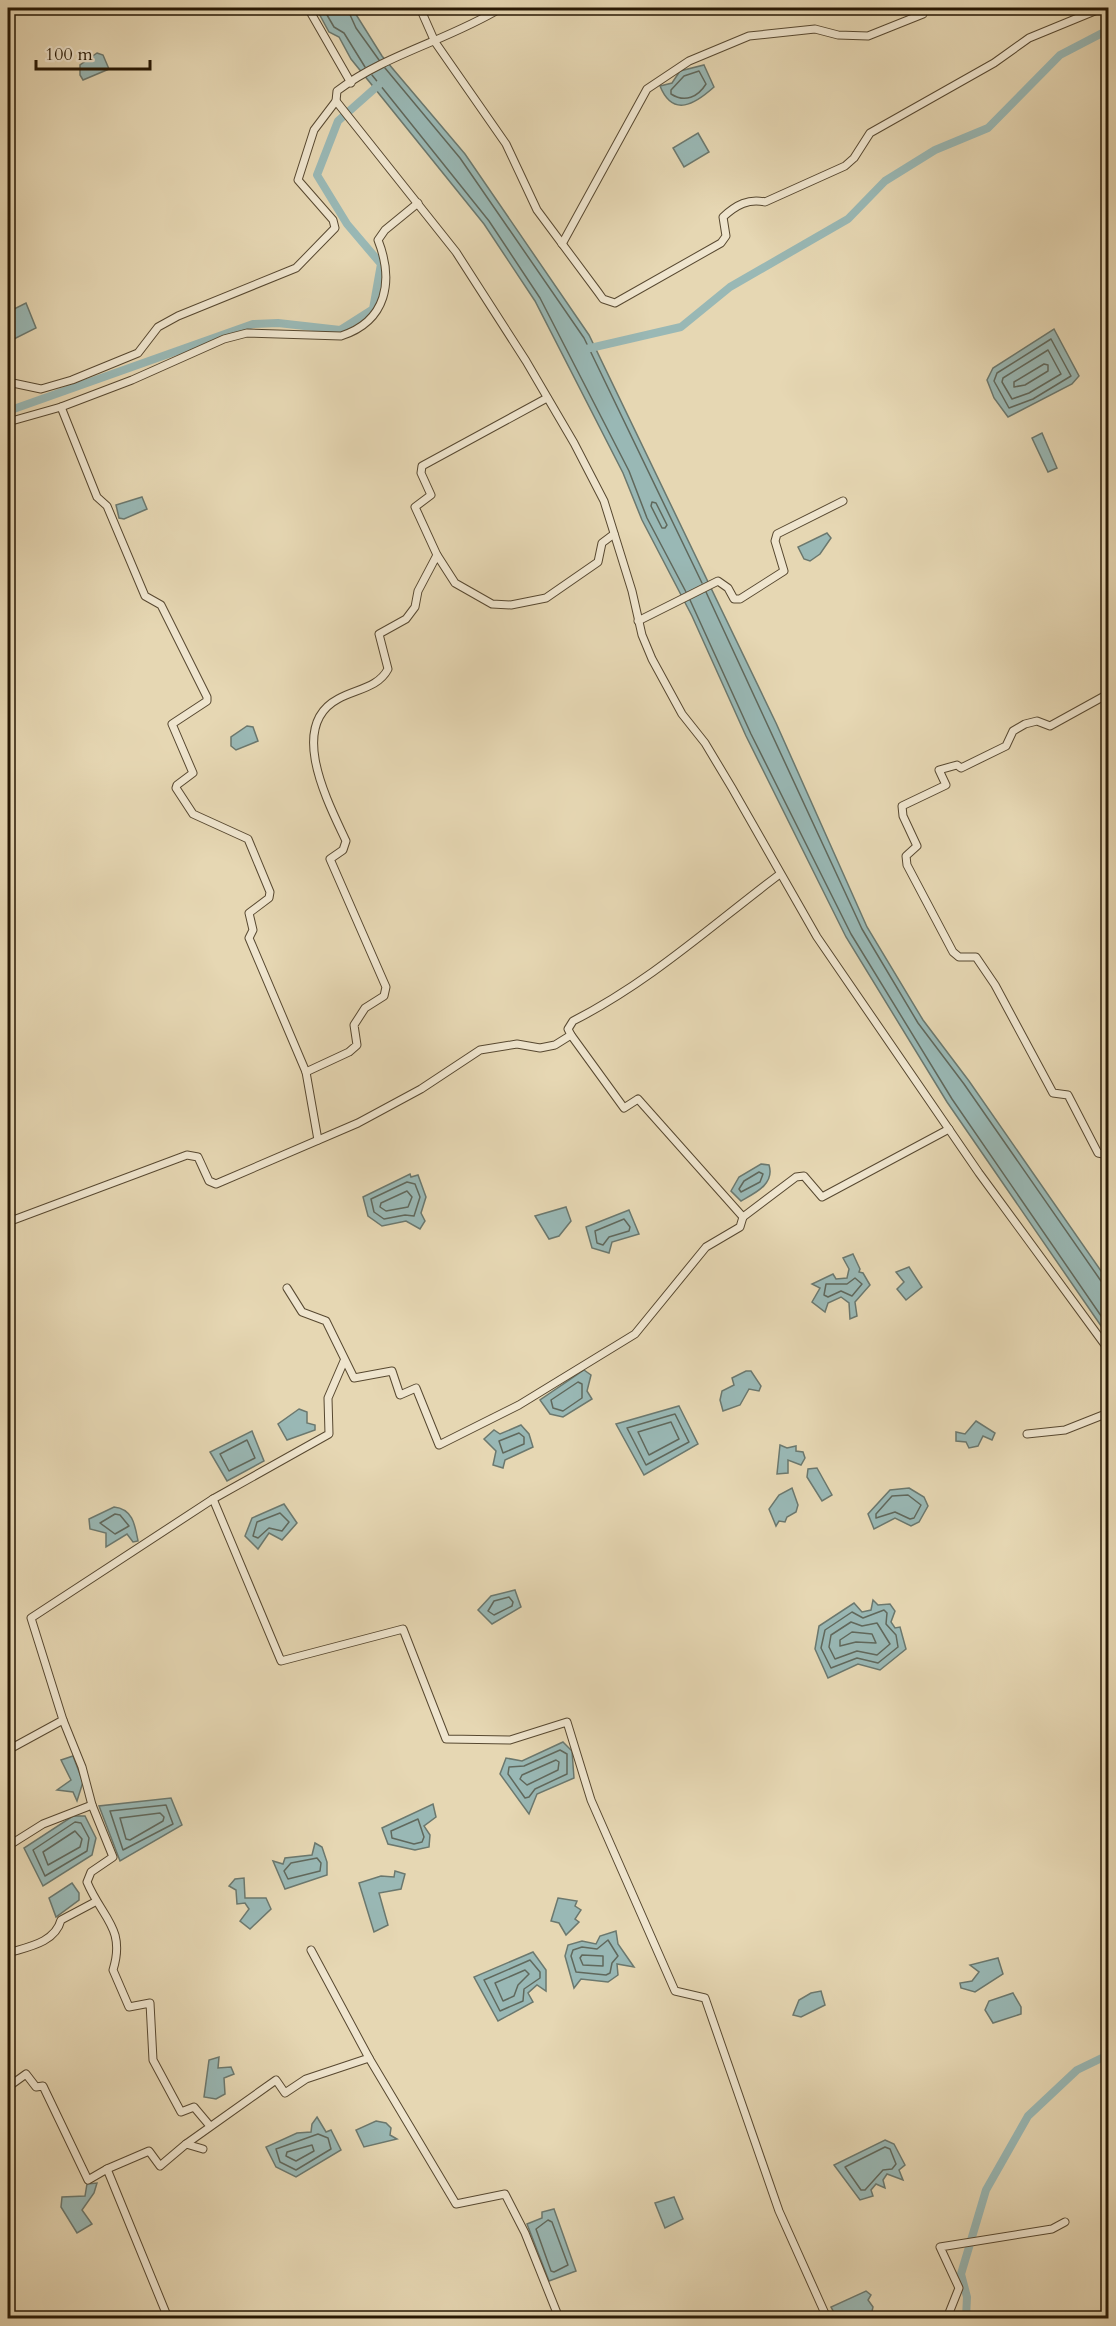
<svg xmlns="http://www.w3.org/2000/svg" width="1116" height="2326" viewBox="0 0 1116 2326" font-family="Cardo,serif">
<rect width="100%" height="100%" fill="#e6d7b3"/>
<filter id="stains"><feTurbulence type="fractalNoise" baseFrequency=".00333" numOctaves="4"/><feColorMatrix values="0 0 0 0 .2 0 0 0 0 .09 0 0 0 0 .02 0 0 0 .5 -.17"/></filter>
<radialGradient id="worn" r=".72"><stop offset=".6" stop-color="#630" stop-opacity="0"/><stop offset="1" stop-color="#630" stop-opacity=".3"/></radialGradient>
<g fill="#99b8b5" stroke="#6b786e" stroke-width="1.5">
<path d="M 316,8 L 352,8 L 382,56 L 465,154 L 589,335 L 776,723 L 867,927 L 923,1020 L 969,1081 L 1108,1281 L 1108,1336 L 947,1102 L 846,937 L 746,736 L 692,616 L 642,520 L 623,473 L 535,301 L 484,224 L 351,59 L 339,37 L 329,32 Z"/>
<path d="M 97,53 L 103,55 L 109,69 L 83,80 L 80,75 L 80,65 Z"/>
<path d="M 704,65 L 714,87 C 695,104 673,118 660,86 L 672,83 L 680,71 Z"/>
<path d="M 698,133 L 709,152 L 684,167 L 673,148 Z"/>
<path d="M 26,303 L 36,328 L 8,342 L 8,312 Z"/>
<path d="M 1054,329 L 1079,376 L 1072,384 L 1008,417 L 994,398 L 987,380 L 993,368 Z"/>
<path d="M 1042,433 L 1057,468 L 1048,472 L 1032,438 Z"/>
<path d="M 142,497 L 147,509 L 124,519 L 119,518 L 116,505 Z"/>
<path d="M 827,533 L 831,538 L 820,554 L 810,561 L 804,559 L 798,547 Z"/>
<path d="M 247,726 L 253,727 L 258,741 L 236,750 L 231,746 L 231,737 Z"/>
<path d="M 761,1164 L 769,1165 C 775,1184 755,1193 741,1201 L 731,1191 L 739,1177 Z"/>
<path d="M 410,1174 L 411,1177 L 418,1175 L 426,1197 L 421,1213 L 425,1221 L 420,1229 L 406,1221 L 382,1226 L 368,1216 L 363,1197 Z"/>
<path d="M 566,1207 L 571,1221 L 559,1236 L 549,1239 L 535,1216 Z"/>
<path d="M 629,1210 L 639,1234 L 612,1242 L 609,1253 L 592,1248 L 586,1227 Z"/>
<path d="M 853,1254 L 860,1269 L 859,1272 L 863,1273 L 870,1285 L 855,1302 L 857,1316 L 850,1319 L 849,1303 L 841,1297 L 828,1303 L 825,1312 L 812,1302 L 820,1288 L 812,1284 L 833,1274 L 836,1279 L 847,1278 L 849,1269 L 843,1258 Z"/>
<path d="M 909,1267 L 922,1287 L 906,1300 L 897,1289 L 904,1282 L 896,1272 Z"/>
<path d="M 584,1370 L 591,1375 L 587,1391 L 592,1399 L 563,1417 L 550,1414 L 540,1400 Z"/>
<path d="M 746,1371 L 751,1371 L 761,1386 L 759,1391 L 749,1389 L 740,1405 L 723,1411 L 720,1400 L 722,1391 L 734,1385 L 732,1378 Z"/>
<path d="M 679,1406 L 698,1444 L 644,1475 L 616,1424 Z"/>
<path d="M 299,1409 L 307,1412 L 307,1423 L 315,1425 L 315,1430 L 287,1440 L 278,1424 Z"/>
<path d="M 976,1421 L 995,1433 L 992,1440 L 983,1436 L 978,1446 L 969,1448 L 966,1442 L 956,1441 L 956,1432 L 965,1434 Z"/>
<path d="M 521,1425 L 529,1434 L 533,1447 L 505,1460 L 503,1468 L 493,1465 L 496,1451 L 484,1439 L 494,1430 L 500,1434 Z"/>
<path d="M 252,1431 L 264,1461 L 227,1481 L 210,1452 Z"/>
<path d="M 780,1445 L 787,1448 L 796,1446 L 796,1451 L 803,1452 L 805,1458 L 801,1465 L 788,1460 L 788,1473 L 777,1474 Z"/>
<path d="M 817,1468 L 832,1495 L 822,1501 L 807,1477 L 808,1469 Z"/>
<path d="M 792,1488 L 798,1505 L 796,1512 L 787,1517 L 785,1522 L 779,1521 L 776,1526 L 769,1509 L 779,1495 Z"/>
<path d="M 909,1488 L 924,1497 L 928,1506 L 919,1522 L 911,1526 L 895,1518 L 874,1529 L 868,1514 L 890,1490 Z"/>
<path d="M 284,1504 L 297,1523 L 282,1540 L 269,1533 L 258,1549 L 245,1536 L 252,1518 Z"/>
<path d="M 114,1507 C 133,1509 135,1525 138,1541 L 133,1542 L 127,1534 L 106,1547 L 106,1533 L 90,1529 L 89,1519 Z"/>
<path d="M 515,1590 L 521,1607 L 492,1624 L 478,1610 L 491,1596 Z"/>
<path d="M 873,1600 L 878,1605 L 890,1604 L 895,1611 L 891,1622 L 895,1628 L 900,1627 L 906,1649 L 880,1670 L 858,1664 L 828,1678 L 815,1649 L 819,1626 L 854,1603 L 862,1612 L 871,1610 Z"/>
<path d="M 563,1742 L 572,1751 L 574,1778 L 537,1794 L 529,1814 L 500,1774 L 506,1758 L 522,1761 Z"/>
<path d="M 73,1756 L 83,1782 L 77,1801 L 73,1792 L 57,1790 L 71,1780 L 61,1760 Z"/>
<path d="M 171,1798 L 182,1825 L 120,1861 L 99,1806 Z"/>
<path d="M 433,1804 L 436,1817 L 424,1826 L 430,1835 L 429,1847 L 415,1850 L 388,1844 L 382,1828 Z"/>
<path d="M 73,1816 L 85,1816 L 96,1838 L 92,1855 L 43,1886 L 24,1848 Z"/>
<path d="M 315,1843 L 322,1847 L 327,1862 L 327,1875 L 285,1889 L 273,1861 L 283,1864 L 285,1858 L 312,1855 Z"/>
<path d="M 395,1871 L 405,1874 L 401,1889 L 379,1893 L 388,1925 L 374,1932 L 359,1883 L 381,1876 L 394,1877 Z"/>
<path d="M 244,1878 L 245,1898 L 266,1898 L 271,1909 L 250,1929 L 240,1921 L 249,1909 L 245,1903 L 237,1904 L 236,1890 L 229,1886 L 235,1879 Z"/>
<path d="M 72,1883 L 79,1893 L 79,1900 L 56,1917 L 49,1898 Z"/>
<path d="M 558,1898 L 577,1901 L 575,1906 L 581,1910 L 575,1919 L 579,1922 L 566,1935 L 559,1923 L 551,1921 Z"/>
<path d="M 616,1931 L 618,1944 L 634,1967 L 617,1964 L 618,1975 L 608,1982 L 581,1979 L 574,1988 L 565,1956 L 568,1945 L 582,1941 L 596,1944 L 600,1936 Z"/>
<path d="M 533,1952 L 546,1970 L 546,1991 L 537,1985 L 528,1993 L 533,2002 L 498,2021 L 474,1977 Z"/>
<path d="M 998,1958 L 1003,1974 L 975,1992 L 961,1988 L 960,1983 L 972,1981 L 979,1972 L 970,1965 Z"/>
<path d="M 821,1991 L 825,2005 L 801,2017 L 793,2015 L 799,2000 L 811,1993 Z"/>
<path d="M 1013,1993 L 1021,2007 L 1021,2014 L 993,2023 L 985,2010 L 989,2001 Z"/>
<path d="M 219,2057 L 218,2068 L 231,2067 L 234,2074 L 224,2078 L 225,2094 L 216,2099 L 204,2097 L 209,2060 Z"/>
<path d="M 317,2117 L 326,2132 L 331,2130 L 341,2150 L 296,2177 L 276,2167 L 266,2147 L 297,2133 L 311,2132 L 312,2124 Z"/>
<path d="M 376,2121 L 386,2123 L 391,2128 L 390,2135 L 397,2139 L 364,2147 L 356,2130 Z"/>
<path d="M 885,2140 L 894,2144 L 905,2165 L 899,2170 L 903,2180 L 887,2174 L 883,2180 L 885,2188 L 876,2184 L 871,2190 L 873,2196 L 860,2200 L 834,2165 Z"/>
<path d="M 97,2183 L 94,2193 L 82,2210 L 92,2224 L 77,2233 L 61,2207 L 62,2197 L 85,2196 L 87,2184 Z"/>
<path d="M 674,2197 L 683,2219 L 665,2228 L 655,2203 Z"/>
<path d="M 554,2209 L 576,2271 L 549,2281 L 527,2224 L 542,2218 L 542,2212 Z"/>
<path d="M 866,2291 L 871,2295 L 868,2300 L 873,2307 L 871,2316 L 866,2318 L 837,2318 L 831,2307 Z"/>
</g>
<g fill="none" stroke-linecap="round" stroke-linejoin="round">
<g stroke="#60685c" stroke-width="1.5">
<path d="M 323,8 L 334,27 L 344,33 L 365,67"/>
<path d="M 347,8 L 356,28 L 379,60"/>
<path d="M 385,68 L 460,158 L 584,338 L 702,583"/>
<path d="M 699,71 L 706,84 C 698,97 685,103 671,94 L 671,90 L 684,76 Z"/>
<path d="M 372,75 L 489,221 L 540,298 L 629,471 L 647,518 L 686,592"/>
<path d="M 1051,339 L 1071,376 L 1033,399 L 1009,408 L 994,381 L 997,373 Z"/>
<path d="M 1048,350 L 1061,374 L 1029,393 L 1012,399 L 1002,382 L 1003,378 Z"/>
<path d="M 1044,364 L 1048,365 L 1048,371 L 1025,385 L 1014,387 L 1014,382 Z"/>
<path d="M 652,502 L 656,503 L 667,525 L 665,528 L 662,528 L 651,506 Z"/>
<path d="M 706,592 L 862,929 L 918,1023 L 964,1084 L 1101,1281 L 1108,1283"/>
<path d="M 690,600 L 751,734 L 851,934 L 952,1099 L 1108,1326"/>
<path d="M 759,1172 L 763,1174 L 760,1182 L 741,1192 L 739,1189 L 744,1181 Z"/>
<path d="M 407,1182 L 415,1184 L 420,1197 L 414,1216 L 405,1215 L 384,1219 L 374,1212 L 371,1199 Z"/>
<path d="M 407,1191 L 412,1197 L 408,1207 L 386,1211 L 380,1207 L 381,1203 Z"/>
<path d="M 624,1219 L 630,1227 L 629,1231 L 609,1237 L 603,1245 L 597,1243 L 595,1231 Z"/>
<path d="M 855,1278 L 862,1284 L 852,1296 L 841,1291 L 828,1297 L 824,1295 L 826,1284 L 847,1284 Z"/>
<path d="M 578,1382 L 582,1384 L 582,1398 L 563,1411 L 553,1408 L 551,1400 Z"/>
<path d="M 675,1414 L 689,1442 L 646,1465 L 627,1428 Z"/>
<path d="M 671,1422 L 679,1439 L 649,1455 L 638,1432 Z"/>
<path d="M 519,1433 L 524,1437 L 524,1444 L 503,1453 L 499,1441 Z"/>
<path d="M 247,1440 L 255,1458 L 229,1471 L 220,1454 Z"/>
<path d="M 908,1495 L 921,1505 L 914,1518 L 910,1519 L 895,1512 L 876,1518 L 876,1514 L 892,1496 Z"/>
<path d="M 280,1513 L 289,1522 L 282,1531 L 269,1528 L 258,1538 L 253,1536 L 257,1522 Z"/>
<path d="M 115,1514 L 120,1515 L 129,1526 L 115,1534 L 100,1523 Z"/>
<path d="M 509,1597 L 513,1602 L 512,1606 L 494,1615 L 488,1611 L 494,1601 Z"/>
<path d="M 884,1610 L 887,1613 L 886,1624 L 896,1635 L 898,1647 L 878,1663 L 857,1658 L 831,1668 L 821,1648 L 825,1630 L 852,1612 L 863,1618 Z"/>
<path d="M 851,1622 L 862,1626 L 877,1623 L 890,1644 L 877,1655 L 857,1651 L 835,1659 L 829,1647 L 831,1635 Z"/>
<path d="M 852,1632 L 872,1634 L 876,1643 L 856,1642 L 840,1646 L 840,1640 Z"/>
<path d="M 560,1750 L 567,1754 L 567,1774 L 535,1789 L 529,1797 L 525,1798 L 508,1774 L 509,1767 L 524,1766 Z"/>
<path d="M 556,1760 L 559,1762 L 558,1770 L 527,1785 L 520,1779 L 522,1775 Z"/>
<path d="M 166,1805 L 173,1824 L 123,1850 L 110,1811 Z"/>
<path d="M 160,1813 L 164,1817 L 163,1821 L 130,1840 L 126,1839 L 120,1818 Z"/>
<path d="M 418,1819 L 424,1837 L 422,1842 L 414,1844 L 392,1838 L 391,1831 Z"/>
<path d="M 75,1822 L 81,1823 L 89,1838 L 87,1851 L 45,1876 L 33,1850 Z"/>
<path d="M 75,1831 L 82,1839 L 80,1847 L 48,1865 L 43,1852 Z"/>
<path d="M 317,1858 L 321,1863 L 320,1871 L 288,1879 L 284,1871 L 291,1863 Z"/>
<path d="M 608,1940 L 618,1956 L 612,1963 L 610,1973 L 606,1975 L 576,1972 L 571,1956 L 573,1950 L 582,1947 L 597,1949 Z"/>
<path d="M 582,1955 L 603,1956 L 603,1966 L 583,1965 L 580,1958 Z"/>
<path d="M 530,1960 L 540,1972 L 540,1978 L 524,1989 L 523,2001 L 500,2011 L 484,1980 Z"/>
<path d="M 525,1970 L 529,1974 L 518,1985 L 514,1996 L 503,2001 L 495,1983 Z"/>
<path d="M 318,2134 L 328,2138 L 331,2149 L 296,2170 L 280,2162 L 276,2149 Z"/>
<path d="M 312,2145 L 314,2151 L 296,2161 L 286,2156 L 287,2152 Z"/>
<path d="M 885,2147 L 890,2149 L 896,2164 L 892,2169 L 883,2170 L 865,2190 L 861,2190 L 845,2167 Z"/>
<path d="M 548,2220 L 552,2222 L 568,2265 L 554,2272 L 551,2271 L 536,2229 Z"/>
</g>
<g stroke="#99b8b5" stroke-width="8">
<path d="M 586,349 L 681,327 L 730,287 L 848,219 L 885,181 L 935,150 L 988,128 L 1060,55 L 1108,30"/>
<path d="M 8,411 L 253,324 L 278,323 L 340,330 L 373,309 L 381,264 L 347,224 L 317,175 L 338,121 L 382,82"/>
<path d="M 966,2318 L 967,2297 L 961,2274 L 986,2190 L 1028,2116 L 1077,2070 L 1108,2055"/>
</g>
<g stroke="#574830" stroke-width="9">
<g id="street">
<path d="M 308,8 L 351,83"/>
<path d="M 420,8 L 435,42 L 506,144 L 537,210 L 598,292 L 603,299 L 615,303 L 721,243 L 726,236 L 723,217 C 736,205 749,198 765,202 L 845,166 L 854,158 L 870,133 L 994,63 L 1029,38 L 1102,8"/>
<path d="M 336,101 L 456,252 L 526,361 L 574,443 L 604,501 L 632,591 L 642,635 L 652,659 L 682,714 L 705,743 L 732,788 L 817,937 L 979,1173 L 1108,1349"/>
<path d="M 562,244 L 647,89 L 689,61 L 749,36 L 815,29 L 838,35 L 868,36 L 923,14"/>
<path d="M 8,382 L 41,389 L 72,380 L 138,353 L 158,327 L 178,316 L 296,268 L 335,228 L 333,220 L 298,180 L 314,130 L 336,101 L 337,91 C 386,54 449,40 501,8"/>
<path d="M 61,407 L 97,497 L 107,506 L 145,596 L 161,605 L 207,697 L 207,701 L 172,724 L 193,773 L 177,785 L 176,788 L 193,814 L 248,839 L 270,892 L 269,898 L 249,913 L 253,930 L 249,938 L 306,1072 L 318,1140"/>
<path d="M 8,422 L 61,407 L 132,380 L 224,339 L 247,333 L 341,336 C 387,321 394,281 378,240 L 385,230 L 418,203"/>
<path d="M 437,555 L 415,507 L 431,495 L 421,473 L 422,466 L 547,398"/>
<path d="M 638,621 L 718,581 L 728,588 L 734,599 L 740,599 L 784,571 L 775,541 L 777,534 L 843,501"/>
<path d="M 1108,694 L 1050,726 L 1037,721 L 1025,724 L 1013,731 L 1006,746 L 961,768 L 957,765 L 939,770 L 946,785 L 902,806 L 903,816 L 917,846 L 906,856 L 907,865 L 953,952 L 959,957 L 976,957 L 995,985 L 1053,1093 L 1068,1095 L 1098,1153 L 1108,1155"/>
<path d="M 780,874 C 712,925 650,982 573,1021 L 568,1029 L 571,1035 L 624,1108 L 638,1099 L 743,1217 L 796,1177 L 804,1176 L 822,1197 L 949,1129"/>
<path d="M 306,1072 L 349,1052 L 357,1045 L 354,1025 L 365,1008 L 384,996 L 386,987 L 330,859 L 343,850 L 346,841 C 329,804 287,726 338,699 C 356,689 378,688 388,669 L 379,634 L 406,619 L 415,607 L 418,591 L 437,555 L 455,583 L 492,604 L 511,605 L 546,598 L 598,562 L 602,543 L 614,534"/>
<path d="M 8,1222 L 187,1155 L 198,1157 L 209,1181 L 216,1184 L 358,1123 L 421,1089 L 480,1050 L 517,1044 L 540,1048 L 555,1045 L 571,1035"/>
<path d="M 287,1288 L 302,1312 L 326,1321 L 354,1378 L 392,1371 L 400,1395 L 416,1388 L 439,1445 L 519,1405 L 635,1334 L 706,1247 L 740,1227 L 743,1217"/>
<path d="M 1027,1434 L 1065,1430 L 1108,1413"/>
<path d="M 213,1499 L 281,1661 L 403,1629 L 446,1739 L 510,1740 L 567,1722 L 591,1800 L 675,1991 L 705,1998 L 779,2211 L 827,2318"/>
<path d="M 8,1750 L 63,1720 L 31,1618 L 213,1499 L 329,1434 L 328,1398 L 344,1361"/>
<path d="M 92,1805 L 113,1857 L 91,1872 L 87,1882 C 102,1918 126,1928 113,1970 L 129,2007 L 150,2003 L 153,2060 L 181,2112 L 194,2107 L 210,2126"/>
<path d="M 8,1846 L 43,1824 L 92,1805 L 82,1767 L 63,1720"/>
<path d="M 8,1953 C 27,1947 55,1943 61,1920 L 95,1902"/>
<path d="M 369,2058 L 456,2204 L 505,2194 L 525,2233 L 559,2318"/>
<path d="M 8,2087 L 26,2074 L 36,2087 L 43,2086 L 88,2180 L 107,2169 L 168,2318"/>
<path d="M 186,2144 L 276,2080 L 285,2093 L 306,2079 L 369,2058 L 311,1950"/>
<path d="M 107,2169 L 149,2151 L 160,2166 L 186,2144 L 203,2149"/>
<path d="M 902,2318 L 905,2318"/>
<path d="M 947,2318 L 959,2288 L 940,2247 L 1052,2229 L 1065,2222"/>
</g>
</g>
<use href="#street" stroke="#efe5ce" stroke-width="7"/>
</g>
<rect width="1116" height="2326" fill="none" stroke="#e6d7b3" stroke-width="30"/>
<rect x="9" y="9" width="1098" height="2308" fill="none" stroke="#271804" stroke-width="3"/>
<rect x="15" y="15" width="1086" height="2296" fill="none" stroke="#271804" stroke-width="1.5"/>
<path d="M36 60v9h114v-9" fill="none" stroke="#271804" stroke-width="3"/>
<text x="45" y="60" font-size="18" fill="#271804" stroke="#efe5ce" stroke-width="4.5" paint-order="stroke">100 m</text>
<rect width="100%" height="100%" filter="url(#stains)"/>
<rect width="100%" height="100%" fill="url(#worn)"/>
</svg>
